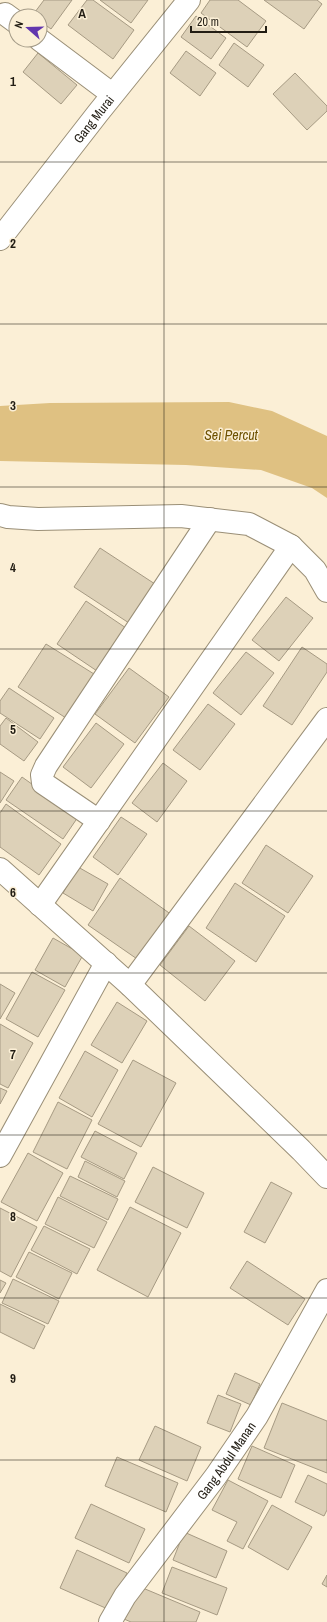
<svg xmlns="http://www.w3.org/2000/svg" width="327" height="1622" viewBox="0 0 327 1622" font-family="'Archivo Narrow',sans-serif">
<rect width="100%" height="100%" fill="#fbefd6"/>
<path fill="#dfc182" d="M 229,402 L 272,411 L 327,436 L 327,498 L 312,488 L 261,470 L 186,465 L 0,461 L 0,406 L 50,403 Z"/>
<g fill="#ddd1b8" stroke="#a69a83">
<path d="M 44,0 L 72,0 L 51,29 L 40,21 L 40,16 L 32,16 Z"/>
<path d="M 87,0 L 93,0 L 134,30 L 113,59 L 68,25 Z"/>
<path d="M 100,0 L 148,0 L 131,23 Z"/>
<path d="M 210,0 L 238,0 L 266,21 L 247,47 L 201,13 Z"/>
<path d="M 264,0 L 317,0 L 322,4 L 304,29 Z"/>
<path d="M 196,16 L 226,38 L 211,59 L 181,37 Z"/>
<path d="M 234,43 L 264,65 L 248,87 L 219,65 Z"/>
<path d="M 186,51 L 216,73 L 200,96 L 170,73 Z"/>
<path d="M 38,53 L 77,85 L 61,104 L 23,72 Z"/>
<path d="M 295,73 L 327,106 L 327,111 L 307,130 L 273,94 Z"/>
<path d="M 100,548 L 155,584 L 129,623 L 74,587 Z"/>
<path d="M 286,597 L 313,618 L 279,661 L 252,640 Z"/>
<path d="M 86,601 L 129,630 L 100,673 L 57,644 Z"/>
<path d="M 46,644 L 94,674 L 66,718 L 18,687 Z"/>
<path d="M 302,647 L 327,664 L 327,672 L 292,725 L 263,706 Z"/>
<path d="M 246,652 L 274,673 L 241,715 L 213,693 Z"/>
<path d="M 129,668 L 169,697 L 135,743 L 95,714 Z"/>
<path d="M 9,688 L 54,718 L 40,739 L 0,713 L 0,701 Z"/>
<path d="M 208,704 L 235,724 L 200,770 L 173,750 Z"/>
<path d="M 6,718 L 38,742 L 24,761 L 0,744 L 0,726 Z"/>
<path d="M 96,723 L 124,744 L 91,788 L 63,767 Z"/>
<path d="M 163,763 L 187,781 L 157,822 L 132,803 Z"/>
<path d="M 0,772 L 14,781 L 0,803 Z"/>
<path d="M 22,777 L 78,817 L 63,839 L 6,800 Z"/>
<path d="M 6,804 L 61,844 L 39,875 L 0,847 L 0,813 Z"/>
<path d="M 121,817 L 147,834 L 118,875 L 93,857 Z"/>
<path d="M 266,845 L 313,876 L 288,913 L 242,883 Z"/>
<path d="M 78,867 L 108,884 L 93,911 L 63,893 Z"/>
<path d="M 120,878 L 172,915 L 140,961 L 88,925 Z"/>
<path d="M 235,883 L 285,916 L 256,962 L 206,928 Z"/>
<path d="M 189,926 L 235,961 L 205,1001 L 160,965 Z"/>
<path d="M 53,938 L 83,955 L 65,987 L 35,970 Z"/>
<path d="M 32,972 L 65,990 L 38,1037 L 6,1019 Z"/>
<path d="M 0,984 L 15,993 L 0,1019 Z"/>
<path d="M 117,1002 L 147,1021 L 122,1063 L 91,1045 Z"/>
<path d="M 0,1024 L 33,1043 L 8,1088 L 0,1084 Z"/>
<path d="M 85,1051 L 118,1070 L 92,1117 L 59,1098 Z"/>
<path d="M 133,1060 L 176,1083 L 141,1147 L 98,1124 Z"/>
<path d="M 0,1088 L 7,1091 L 0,1104 Z"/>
<path d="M 58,1102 L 92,1120 L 67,1169 L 33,1152 Z"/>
<path d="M 95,1131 L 137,1153 L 124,1179 L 81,1157 Z"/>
<path d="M 28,1153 L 63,1173 L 37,1221 L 1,1202 Z"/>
<path d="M 85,1161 L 125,1181 L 117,1197 L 78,1177 Z"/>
<path d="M 153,1167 L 204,1193 L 187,1228 L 135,1202 Z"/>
<path d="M 70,1176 L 118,1199 L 108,1220 L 60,1196 Z"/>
<path d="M 271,1182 L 292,1193 L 265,1243 L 244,1232 Z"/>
<path d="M 58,1197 L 107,1222 L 94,1248 L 45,1224 Z"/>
<path d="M 130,1207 L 181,1233 L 148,1297 L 97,1270 Z"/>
<path d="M 0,1208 L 37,1227 L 11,1277 L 0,1271 Z"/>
<path d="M 44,1226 L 90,1249 L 77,1274 L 31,1250 Z"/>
<path d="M 29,1252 L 72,1273 L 59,1299 L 16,1277 Z"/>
<path d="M 247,1261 L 305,1299 L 288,1325 L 230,1288 Z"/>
<path d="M 13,1279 L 59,1301 L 48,1324 L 2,1303 Z"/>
<path d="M 0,1280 L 6,1283 L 0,1293 Z"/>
<path d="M 0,1304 L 45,1326 L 34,1349 L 0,1332 Z"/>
<path d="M 235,1373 L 260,1384 L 251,1405 L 226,1394 Z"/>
<path d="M 218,1395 L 241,1404 L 230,1432 L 207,1423 Z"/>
<path d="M 282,1403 L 327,1421 L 327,1473 L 264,1448 Z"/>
<path d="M 155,1426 L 201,1447 L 187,1481 L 139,1460 Z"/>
<path d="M 252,1446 L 295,1465 L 281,1498 L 238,1479 Z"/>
<path d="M 117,1457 L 178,1483 L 166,1512 L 105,1486 Z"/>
<path d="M 308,1475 L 327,1484 L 327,1510 L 324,1516 L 295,1502 Z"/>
<path d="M 228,1480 L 268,1501 L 243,1549 L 227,1541 L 237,1522 L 212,1510 Z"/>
<path d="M 91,1504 L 145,1529 L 129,1563 L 75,1538 Z"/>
<path d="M 272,1505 L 312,1527 L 288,1570 L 248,1547 Z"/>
<path d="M 184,1532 L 227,1551 L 216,1578 L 173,1560 Z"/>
<path d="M 77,1550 L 127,1573 L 110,1610 L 60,1588 Z"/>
<path d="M 172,1567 L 227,1588 L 217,1615 L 162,1593 Z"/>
<path d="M 327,1575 L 327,1587 L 322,1584 Z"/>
<path d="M 138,1586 L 200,1612 L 196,1622 L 131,1622 L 124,1619 Z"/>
</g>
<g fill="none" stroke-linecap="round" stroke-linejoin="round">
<g stroke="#9a8f77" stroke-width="24">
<g id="minor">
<path d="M 5,14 L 16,22"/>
<path d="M 40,40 L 112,94"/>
<path id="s1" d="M 0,239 L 98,113 L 189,0"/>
<path d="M 0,515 L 8,517 L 38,519 L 181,516 L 249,524 L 291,546 L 315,570 L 327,591"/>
<path d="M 99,821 L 43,783 L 42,775 L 46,766 L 210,519"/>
<path d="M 0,869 L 130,985 L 301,1150 L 327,1177"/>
<path d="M 40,905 L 291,546"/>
<path d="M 130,985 L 327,719"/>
<path d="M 0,1156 L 106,963"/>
<path id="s2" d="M 110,1622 L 125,1596 L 216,1476 L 257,1416 L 327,1290"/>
</g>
</g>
<use href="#minor" stroke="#fff" stroke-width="22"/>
</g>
<path fill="none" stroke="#221d14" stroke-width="1" stroke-opacity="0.55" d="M 164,0 L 164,1622M 0,162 L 327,162M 0,324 L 327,324M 0,487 L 327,487M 0,649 L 327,649M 0,811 L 327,811M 0,973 L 327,973M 0,1135 L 327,1135M 0,1298 L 327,1298M 0,1460 L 327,1460"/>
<g text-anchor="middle" stroke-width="3" stroke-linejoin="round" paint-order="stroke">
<g font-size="13" fill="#221d14" stroke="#fbefd6">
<text dy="5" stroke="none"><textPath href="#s1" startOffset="152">Gang Murai</textPath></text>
<text dy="5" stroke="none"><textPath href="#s2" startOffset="199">Gang Abdul Manan</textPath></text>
</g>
<g font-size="14" font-style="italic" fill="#6e5100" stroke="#fbefd6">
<text x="231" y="440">Sei Percut</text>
</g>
</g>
<g font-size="13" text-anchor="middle" font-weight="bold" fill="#221d14" stroke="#fbefd6" stroke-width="3" stroke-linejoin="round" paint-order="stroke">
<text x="82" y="18">A</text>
<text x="13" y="86">1</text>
<text x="13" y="248">2</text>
<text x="13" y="410">3</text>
<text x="13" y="572">4</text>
<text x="13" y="734">5</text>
<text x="13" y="897">6</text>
<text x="13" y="1059">7</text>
<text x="13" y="1221">8</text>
<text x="13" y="1383">9</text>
</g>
<g transform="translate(28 28) rotate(290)"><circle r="19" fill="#fbefd6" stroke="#a49b88"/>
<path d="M0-3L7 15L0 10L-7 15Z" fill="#6236ae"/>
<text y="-6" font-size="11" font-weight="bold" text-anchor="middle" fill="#221d14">N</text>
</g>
<path d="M191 26v6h75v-6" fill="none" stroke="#221d14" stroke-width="2"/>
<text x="197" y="26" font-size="12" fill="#221d14" stroke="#fbefd6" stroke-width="3" paint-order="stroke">20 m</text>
</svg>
